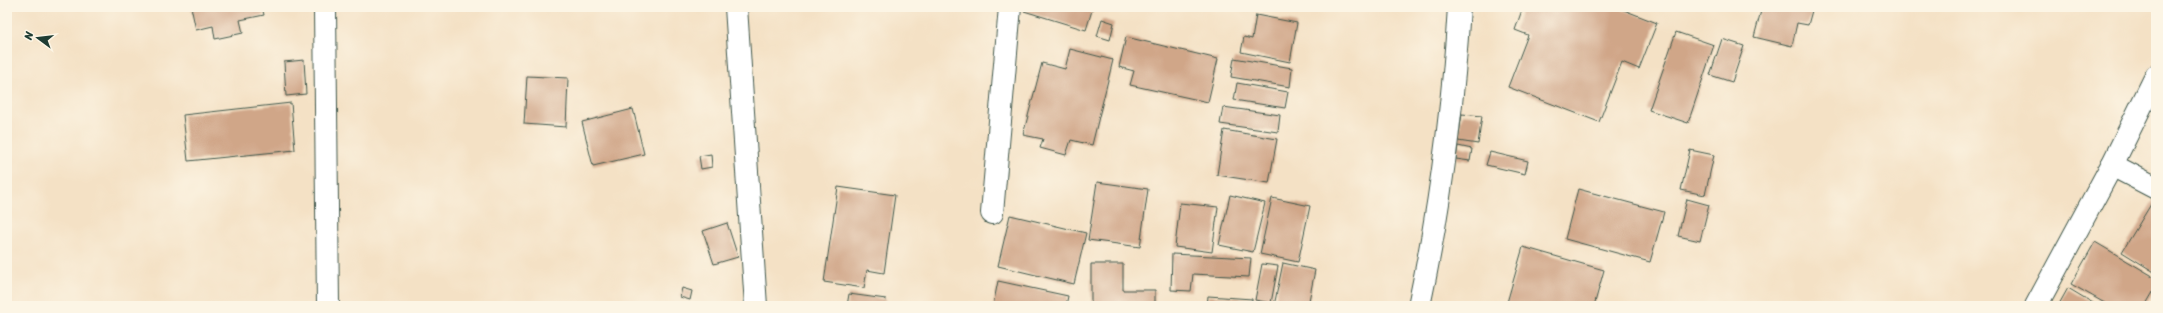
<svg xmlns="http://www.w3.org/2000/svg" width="2163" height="313" viewBox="0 0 2163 313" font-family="Sriracha,sans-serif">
<rect width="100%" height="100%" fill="#fcf5e5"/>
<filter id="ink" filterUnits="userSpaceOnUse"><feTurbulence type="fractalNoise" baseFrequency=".025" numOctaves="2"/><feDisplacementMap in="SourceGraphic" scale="8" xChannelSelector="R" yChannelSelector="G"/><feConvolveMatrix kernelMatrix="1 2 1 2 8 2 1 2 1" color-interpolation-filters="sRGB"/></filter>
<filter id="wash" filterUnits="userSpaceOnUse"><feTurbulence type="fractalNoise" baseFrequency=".012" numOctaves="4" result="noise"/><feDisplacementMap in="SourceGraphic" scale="16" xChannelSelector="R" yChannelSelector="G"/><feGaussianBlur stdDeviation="0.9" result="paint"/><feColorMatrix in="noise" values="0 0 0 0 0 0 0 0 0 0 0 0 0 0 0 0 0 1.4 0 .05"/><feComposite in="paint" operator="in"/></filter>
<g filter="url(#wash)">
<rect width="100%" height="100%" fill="#f4e1c5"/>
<g id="blocks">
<g fill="#d0a688">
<path d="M 191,7 L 262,7 L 264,15 L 240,20 L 243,33 L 215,39 L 213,26 L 196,30 Z"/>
<path d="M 1026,7 L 1093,7 L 1086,30 L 1024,11 Z"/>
<path d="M 1523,7 L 1616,7 L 1657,23 L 1639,69 L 1622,62 L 1599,122 L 1508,87 L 1528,35 L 1515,30 Z"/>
<path d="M 1762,7 L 1813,7 L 1808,25 L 1797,23 L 1792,46 L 1754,37 Z"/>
<path d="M 1256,15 L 1297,23 L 1290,62 L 1241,52 L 1244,37 L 1252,39 Z"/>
<path d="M 1102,19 L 1114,23 L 1110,40 L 1097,36 Z"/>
<path d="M 1676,32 L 1714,45 L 1688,123 L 1649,110 Z"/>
<path d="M 1126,37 L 1218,59 L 1208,102 L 1130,85 L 1134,71 L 1119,67 Z"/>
<path d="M 1722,39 L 1744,46 L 1732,82 L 1710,75 Z"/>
<path d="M 1070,49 L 1113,60 L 1092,145 L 1071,140 L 1066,155 L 1040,148 L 1043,139 L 1023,135 L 1042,63 L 1065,69 Z"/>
<path d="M 1234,58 L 1292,68 L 1290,87 L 1231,77 Z"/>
<path d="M 304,60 L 306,94 L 286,96 L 284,62 Z"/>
<path d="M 527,76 L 568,78 L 566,127 L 524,124 Z"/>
<path d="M 1237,83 L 1288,92 L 1285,108 L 1234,100 Z"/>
<path d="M 291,103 L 295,150 L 188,161 L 183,115 Z"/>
<path d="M 1223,107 L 1280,115 L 1278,132 L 1220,124 Z"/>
<path d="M 633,109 L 644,154 L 593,166 L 582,122 Z"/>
<path d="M 1462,114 L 1482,116 L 1478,144 L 1458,141 Z"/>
<path d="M 1224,130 L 1277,139 L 1269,183 L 1217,175 Z"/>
<path d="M 1458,146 L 1472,149 L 1470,161 L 1456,159 Z"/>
<path d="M 1690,150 L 1714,155 L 1705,195 L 1681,190 Z"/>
<path d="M 1490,152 L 1528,161 L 1525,174 L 1486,165 Z"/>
<path d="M 711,154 L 712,167 L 701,169 L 699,156 Z"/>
<path d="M 1097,182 L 1148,189 L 1140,247 L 1088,240 Z"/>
<path d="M 838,187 L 895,195 L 884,273 L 867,270 L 864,288 L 824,282 Z"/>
<path d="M 1578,189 L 1664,212 L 1650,262 L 1565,239 Z"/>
<path d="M 1230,195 L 1265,203 L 1253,252 L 1219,245 Z"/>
<path d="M 2156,196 L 2156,273 L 2122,252 Z"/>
<path d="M 1272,198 L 1310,206 L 1298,262 L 1260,254 Z"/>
<path d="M 1687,199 L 1709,205 L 1700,241 L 1678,236 Z"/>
<path d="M 1180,203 L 1218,207 L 1212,252 L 1175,247 Z"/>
<path d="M 1010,215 L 1086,233 L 1074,284 L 998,266 Z"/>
<path d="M 727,223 L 738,257 L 714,264 L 703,231 Z"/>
<path d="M 2095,242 L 2156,278 L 2156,287 L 2145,306 L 2110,306 L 2071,284 Z"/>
<path d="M 1523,247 L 1604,270 L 1594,306 L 1506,306 Z"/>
<path d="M 1172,254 L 1251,258 L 1249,277 L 1193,274 L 1191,291 L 1171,290 Z"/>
<path d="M 1283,263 L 1315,270 L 1308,306 L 1274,306 Z"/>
<path d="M 1091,264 L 1123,264 L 1123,290 L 1155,290 L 1155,306 L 1091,306 Z"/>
<path d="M 1262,264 L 1278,266 L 1271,303 L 1255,300 Z"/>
<path d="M 998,281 L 1068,296 L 1066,306 L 993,306 Z"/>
<path d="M 682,288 L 692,291 L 690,300 L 680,297 Z"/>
<path d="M 2068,288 L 2098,306 L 2058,306 Z"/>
<path d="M 849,294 L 886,299 L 885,306 L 847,306 Z"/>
<path d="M 1208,296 L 1252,299 L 1252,306 L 1207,306 Z"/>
</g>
</g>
</g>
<g filter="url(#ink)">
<use href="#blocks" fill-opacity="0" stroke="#3f564a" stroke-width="1"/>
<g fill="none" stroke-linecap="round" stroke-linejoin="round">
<g stroke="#3f564a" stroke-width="24">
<g id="street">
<path d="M 325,7 L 328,306"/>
<path d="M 736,7 L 756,306"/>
<path d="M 2112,165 L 2156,188"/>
<path d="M 992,213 L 1010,7"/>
<path d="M 1419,306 C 1440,208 1453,107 1459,7"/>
<path d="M 2036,306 L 2112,165 L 2156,76"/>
</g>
</g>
<use href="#street" stroke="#fff" stroke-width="22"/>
</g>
</g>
<rect width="2163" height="313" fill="none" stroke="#fcf5e5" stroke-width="24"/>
<g transform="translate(38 38) rotate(285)" stroke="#fcf5e5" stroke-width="3" paint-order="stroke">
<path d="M0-3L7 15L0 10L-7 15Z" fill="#1f3d34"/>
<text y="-6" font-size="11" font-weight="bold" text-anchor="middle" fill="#1f3d34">N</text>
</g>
</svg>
